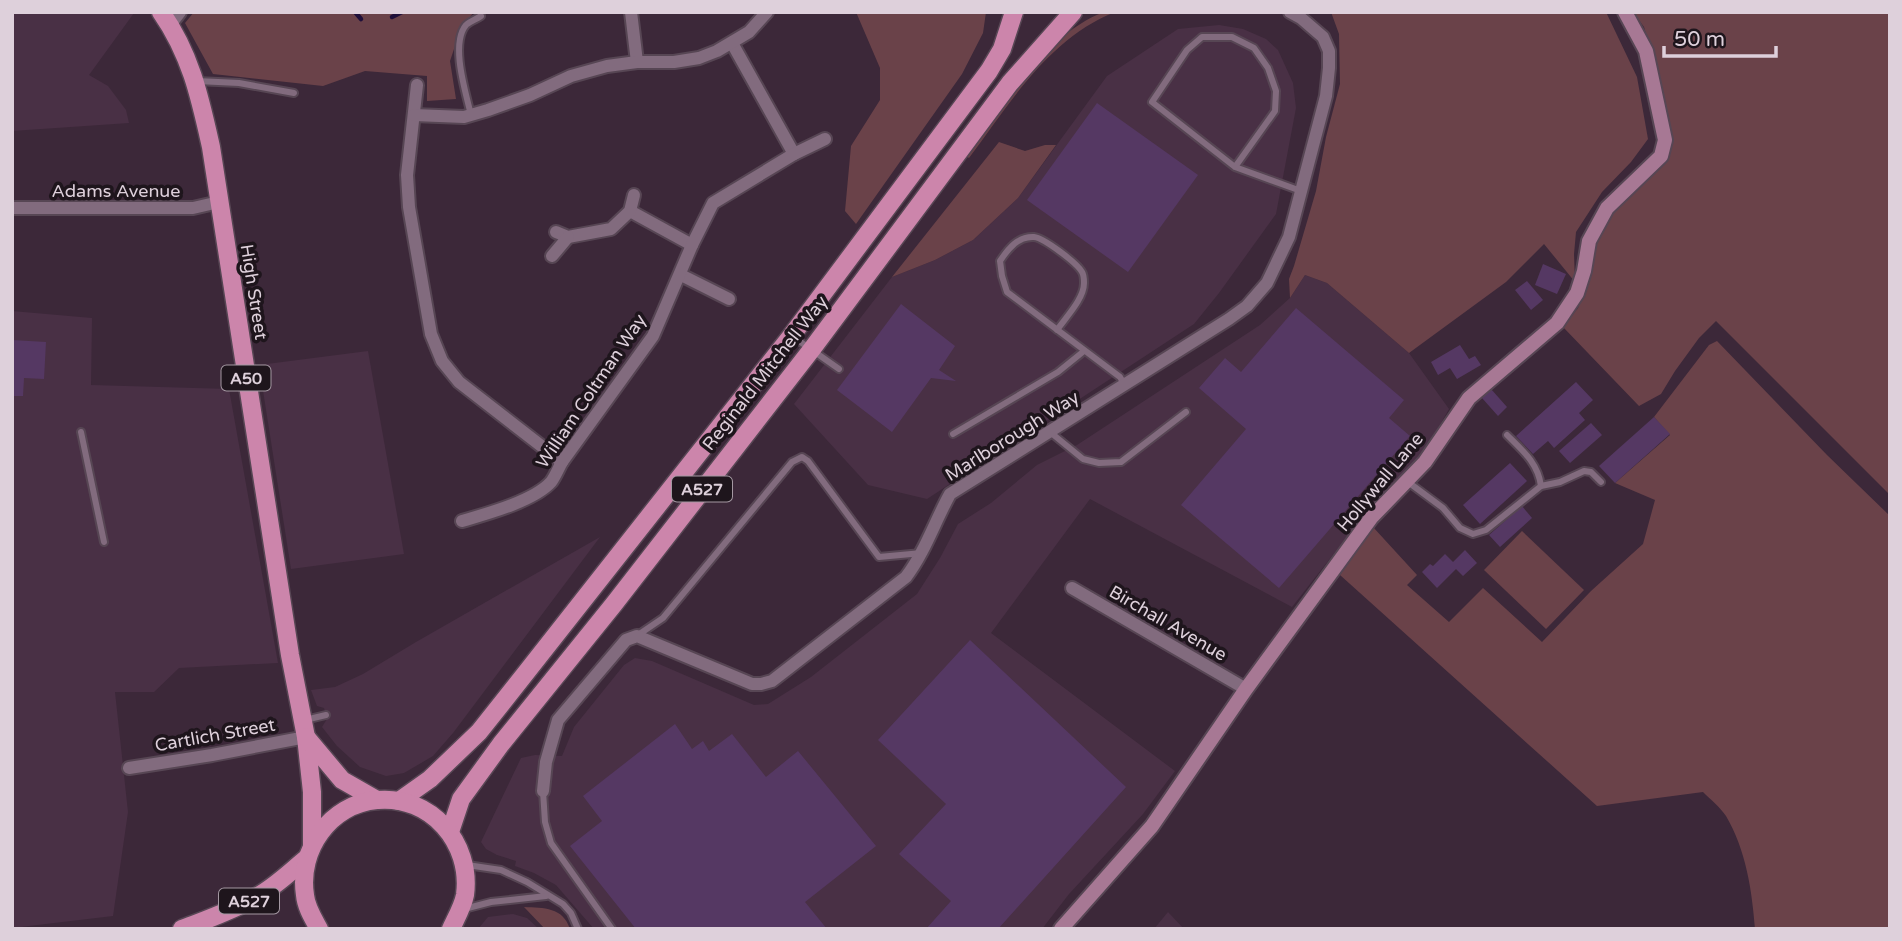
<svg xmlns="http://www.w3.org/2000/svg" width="1902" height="941" viewBox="0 0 1902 941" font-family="'Varela Round',sans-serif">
<rect width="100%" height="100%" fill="#3c2839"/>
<g fill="#493045">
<path d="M 12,12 L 134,13 L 89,75 L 108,86 L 126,110 L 129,123 L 12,131 Z"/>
<path d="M 1219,25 L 1243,29 L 1266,39 L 1278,50 L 1293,83 L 1296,108 L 1276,214 L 1219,293 L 1194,324 L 927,499 L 868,485 L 794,404 L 892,277 L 935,260 L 973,240 L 1018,198 L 1107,76 L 1178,29 Z"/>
<path d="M 1305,275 L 1327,283 L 1409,353 L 1449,409 L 1423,454 L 1365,514 L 1292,607 L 1090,499 L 991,633 L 1175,771 L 1143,814 L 1069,894 L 1042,929 L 594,929 L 556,885 L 534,873 L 515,866 L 516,861 L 497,855 L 486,849 L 481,842 L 521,758 L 535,755 L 562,756 L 574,727 L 624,665 L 635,658 L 652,661 L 754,705 L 768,704 L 811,677 L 917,594 L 940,558 L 958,524 L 991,503 L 1037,465 L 1077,445 L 1260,325 L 1290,298 Z"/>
<path d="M 12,311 L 92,318 L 91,385 L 229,389 L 278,663 L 179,668 L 154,692 L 115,692 L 128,812 L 113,916 L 12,928 Z"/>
<path d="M 368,351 L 404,554 L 291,569 L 259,365 Z"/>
<path d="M 600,537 L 453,733 L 433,756 L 404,773 L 386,776 L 360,767 L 337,746 L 322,727 L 327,719 L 324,708 L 317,706 L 311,690 L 335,687 L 363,674 L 416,642 Z"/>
<path d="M 1168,912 L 1184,929 L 1154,929 Z"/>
<path d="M 513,914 L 527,918 L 539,929 L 478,929 L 488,917 Z"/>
</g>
<g fill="#6a4249">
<path d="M 194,12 L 474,12 L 461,28 L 450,61 L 456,99 L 427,101 L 427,76 L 365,71 L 323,86 L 213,74 L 185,23 Z"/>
<path d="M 856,12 L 986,12 L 983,33 L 962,74 L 856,224 L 845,211 L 851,146 L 880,100 L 880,68 Z"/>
<path d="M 1104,12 L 1115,12 C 1049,38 1010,103 969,158 L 966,156 C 1000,108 1047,33 1104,12 Z"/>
<path d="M 1331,12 L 1606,12 L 1637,77 L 1648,139 L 1631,162 L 1602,192 L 1576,232 L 1574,254 L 1575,282 L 1544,244 L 1506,282 L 1409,353 L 1327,283 L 1305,275 L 1290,298 L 1289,279 L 1294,266 L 1316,191 L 1326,137 L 1340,84 L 1339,34 Z"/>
<path d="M 1633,12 L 1890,12 L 1890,495 L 1716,321 L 1699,338 L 1675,371 L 1661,394 L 1639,406 L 1563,327 L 1578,308 L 1587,285 L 1597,239 L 1616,208 L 1652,176 L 1669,156 L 1670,139 L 1657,72 L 1644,27 Z"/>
<path d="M 999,142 L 1025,151 L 1045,145 L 1056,145 L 1018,198 L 973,240 L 935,260 L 892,277 Z"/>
<path d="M 1717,341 L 1827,455 L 1890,516 L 1890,929 L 1755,929 C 1752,890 1746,850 1726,816 C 1720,807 1710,799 1703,792 L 1597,806 L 1340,575 L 1373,527 L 1417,575 L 1407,585 L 1449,622 L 1483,588 L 1542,642 L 1591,591 L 1643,544 L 1655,500 L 1615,483 L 1670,435 L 1654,417 L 1709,345 Z"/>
<path d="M 1522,531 L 1584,590 L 1546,629 L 1484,570 Z"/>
<path d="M 524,907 C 544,908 563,907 570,929 L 545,929 Z"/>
</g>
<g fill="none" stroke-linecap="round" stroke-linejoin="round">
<g stroke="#1f0f3a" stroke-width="4.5">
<path d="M 355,12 L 361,19"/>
<path d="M 392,17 L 402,12"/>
</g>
</g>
<g fill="#553863">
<path d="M 1097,103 L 1198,175 L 1128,272 L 1027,200 Z"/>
<path d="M 1543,264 L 1566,274 L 1557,294 L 1535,285 Z"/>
<path d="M 1527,281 L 1543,300 L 1531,310 L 1515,290 Z"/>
<path d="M 901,304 L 955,346 L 939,370 L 956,381 L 931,378 L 892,432 L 837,390 Z"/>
<path d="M 1296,308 L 1404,400 L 1389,418 L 1410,436 L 1279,588 L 1181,505 L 1246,429 L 1199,388 L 1225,358 L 1241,372 Z"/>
<path d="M 12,340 L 46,342 L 44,379 L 24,378 L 23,396 L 12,396 Z"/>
<path d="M 1460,345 L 1469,359 L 1475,356 L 1481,365 L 1457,379 L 1450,368 L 1438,375 L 1431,362 Z"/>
<path d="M 1576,382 L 1593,400 L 1579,413 L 1585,420 L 1554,448 L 1548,441 L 1533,454 L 1516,436 Z"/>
<path d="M 1491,389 L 1507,407 L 1498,416 L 1482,398 Z"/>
<path d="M 1654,417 L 1670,434 L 1615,483 L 1599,466 Z"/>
<path d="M 1591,423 L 1602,435 L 1570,463 L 1559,451 Z"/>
<path d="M 1510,463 L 1527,481 L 1480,524 L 1463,505 Z"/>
<path d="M 1522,506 L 1532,518 L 1500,547 L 1489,535 Z"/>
<path d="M 1465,550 L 1477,563 L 1463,576 L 1456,569 L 1437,588 L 1422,572 L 1430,564 L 1433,566 L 1445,554 L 1453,562 Z"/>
<path d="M 970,640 L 1126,787 L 998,929 L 926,929 L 951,901 L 899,854 L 946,804 L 878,740 Z"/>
<path d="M 675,724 L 692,749 L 703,741 L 709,751 L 732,734 L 766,777 L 798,751 L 876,846 L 805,902 L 827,929 L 636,929 L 570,846 L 602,821 L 583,796 Z"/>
</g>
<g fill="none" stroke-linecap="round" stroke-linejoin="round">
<g stroke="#574654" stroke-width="10">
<g id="lane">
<path d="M 197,81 L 239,83 L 294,93"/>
<path d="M 471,115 C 466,93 450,44 466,25 C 470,21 477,19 481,16"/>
<path d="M 1235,167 L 1152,102 L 1187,50 L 1202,37 L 1232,37 L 1254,48 L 1268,68 L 1276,91 L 1275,111 L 1235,167 L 1301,191"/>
<path d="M 1057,330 C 1066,317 1084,299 1084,283 C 1084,279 1084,275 1082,272 C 1077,263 1044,238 1034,237 C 1018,236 1008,249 1000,261 L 1002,276 L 1007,292 L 1120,377 L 1124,384"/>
<path d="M 792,336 L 839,369"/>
<path d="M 81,432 L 104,542"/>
<path d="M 1050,432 L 1083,459 L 1099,463 L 1121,462 L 1186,412"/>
<path d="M 953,434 L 1058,372 L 1084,351"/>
<path d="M 1507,435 C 1522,450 1538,463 1541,486"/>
<path d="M 1408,482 L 1443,508 L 1460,528 L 1473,534 L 1486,530 L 1541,486 L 1560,482 L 1584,471 L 1591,472 L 1601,482"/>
<path d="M 638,635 L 663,618 L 792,462 L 802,457 L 808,461 L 879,557 L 922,553"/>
<path d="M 305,720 L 326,715"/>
<path d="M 543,791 L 545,822 L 551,843 L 612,929"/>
<path d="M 467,865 L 501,870 L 527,882 L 563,904 L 571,913 L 578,929"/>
<path d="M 464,909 L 491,902 L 546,896"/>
</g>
</g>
<g stroke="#574654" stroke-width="16">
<g id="street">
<path d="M 631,12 L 637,62"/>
<path d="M 170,25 L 180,12"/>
<path d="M 732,43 L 794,154"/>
<path d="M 417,85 L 407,175 L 409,207 L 431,334 L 442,361 L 459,382 L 562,462"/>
<path d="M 414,115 L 464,117 L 488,110 L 530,95 L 571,76 L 607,66 L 637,62 L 674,62 L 699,58 L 717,51 L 749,32 L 767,12"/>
<path d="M 12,208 L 193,208 L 219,202"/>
<path d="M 630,211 L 692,245"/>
<path d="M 556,232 L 568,237 L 611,229 L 630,211 L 634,195"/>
<path d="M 552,256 L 568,237"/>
<path d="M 681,275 L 729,299"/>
<path d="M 462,521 C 486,514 534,501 551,482 C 555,477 558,469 562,462 L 653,336 L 692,245 L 713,203 L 794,154 L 825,139"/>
<path d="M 1072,588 L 1246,689"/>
<path d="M 129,768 L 212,755 L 306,737"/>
<path d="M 543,791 L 546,762 L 558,720 L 626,640 L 637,636 L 752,684 L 761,684 L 772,681 L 906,577 C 925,552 935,521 950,494 L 1229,319 L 1247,306 L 1267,283 L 1289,237 L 1326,96 L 1329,68 L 1329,51 L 1323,37 L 1301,18 L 1290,12"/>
</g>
</g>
<g stroke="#574654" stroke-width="18">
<path id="secondary" d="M 1061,929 L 1152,826 L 1246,689 L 1371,518 L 1425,462 L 1469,398 L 1557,323 L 1577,293 L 1584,271 L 1589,241 L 1607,208 L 1661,156 L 1665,140 L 1646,51 L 1625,12"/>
</g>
<g stroke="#574654" stroke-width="21">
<g id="primary">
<path d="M 161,12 C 191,55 200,98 211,147 L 290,655 L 306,737 L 312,792 L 312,845"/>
<path d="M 306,737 L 342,780 L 377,800"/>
<path d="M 399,801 L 430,779 L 479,732 L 525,674 L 792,335 L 989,71 L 1002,49 L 1014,12"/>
<path d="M 450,832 L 461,799 L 501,744 L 614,604 L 812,349 L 1010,83 L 1073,12"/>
<path d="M 182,929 C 208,919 234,910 258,896 C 276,886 291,871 307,858"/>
<path d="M 319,929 C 313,918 306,907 305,895 C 298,850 330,804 377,800 C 431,795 472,843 465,895 C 463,906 456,918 451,929"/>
</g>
</g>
<use href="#lane" stroke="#826b7e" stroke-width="6"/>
<use href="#street" stroke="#826b7e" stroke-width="12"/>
<use href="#secondary" stroke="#a77894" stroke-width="14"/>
<use href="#primary" stroke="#cc85ab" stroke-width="18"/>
</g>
<g text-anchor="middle" stroke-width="7" stroke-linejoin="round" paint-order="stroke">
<g fill="#1e151c" stroke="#a498a2" stroke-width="2">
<rect x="221.5" y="365.5" width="49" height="25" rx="5"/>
<rect x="672" y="476.5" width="60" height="25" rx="5"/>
<rect x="219" y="888.5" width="60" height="25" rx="5"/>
</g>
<g font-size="16" font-weight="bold" fill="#ded0db">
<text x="246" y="384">A50</text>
<text x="702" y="495">A527</text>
<text x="249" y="907">A527</text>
</g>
<g font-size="18" fill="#ded0db" stroke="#1e151c">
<text x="116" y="197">Adams Avenue</text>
<text transform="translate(254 292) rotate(81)" y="6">High Street</text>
<text transform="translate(765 373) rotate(-52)" y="6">Reginald Mitchell Way</text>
<text transform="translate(591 391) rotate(-56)" y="6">William Coltman Way</text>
<text transform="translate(1012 436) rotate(-32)" y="6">Marlborough Way</text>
<text transform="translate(1380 482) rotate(-50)" y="6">Hollywall Lane</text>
<text transform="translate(1168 623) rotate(30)" y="6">Birchall Avenue</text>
<text transform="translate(215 735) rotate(-10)" y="6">Cartlich Street</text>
</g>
</g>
<rect width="1902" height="941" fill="none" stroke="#ded0db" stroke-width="28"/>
<path d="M1664 46v10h112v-10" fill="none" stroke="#ded0db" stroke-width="3.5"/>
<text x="1674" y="46" font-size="21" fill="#ded0db" stroke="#1e151c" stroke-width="5" paint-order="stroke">50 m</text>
</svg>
